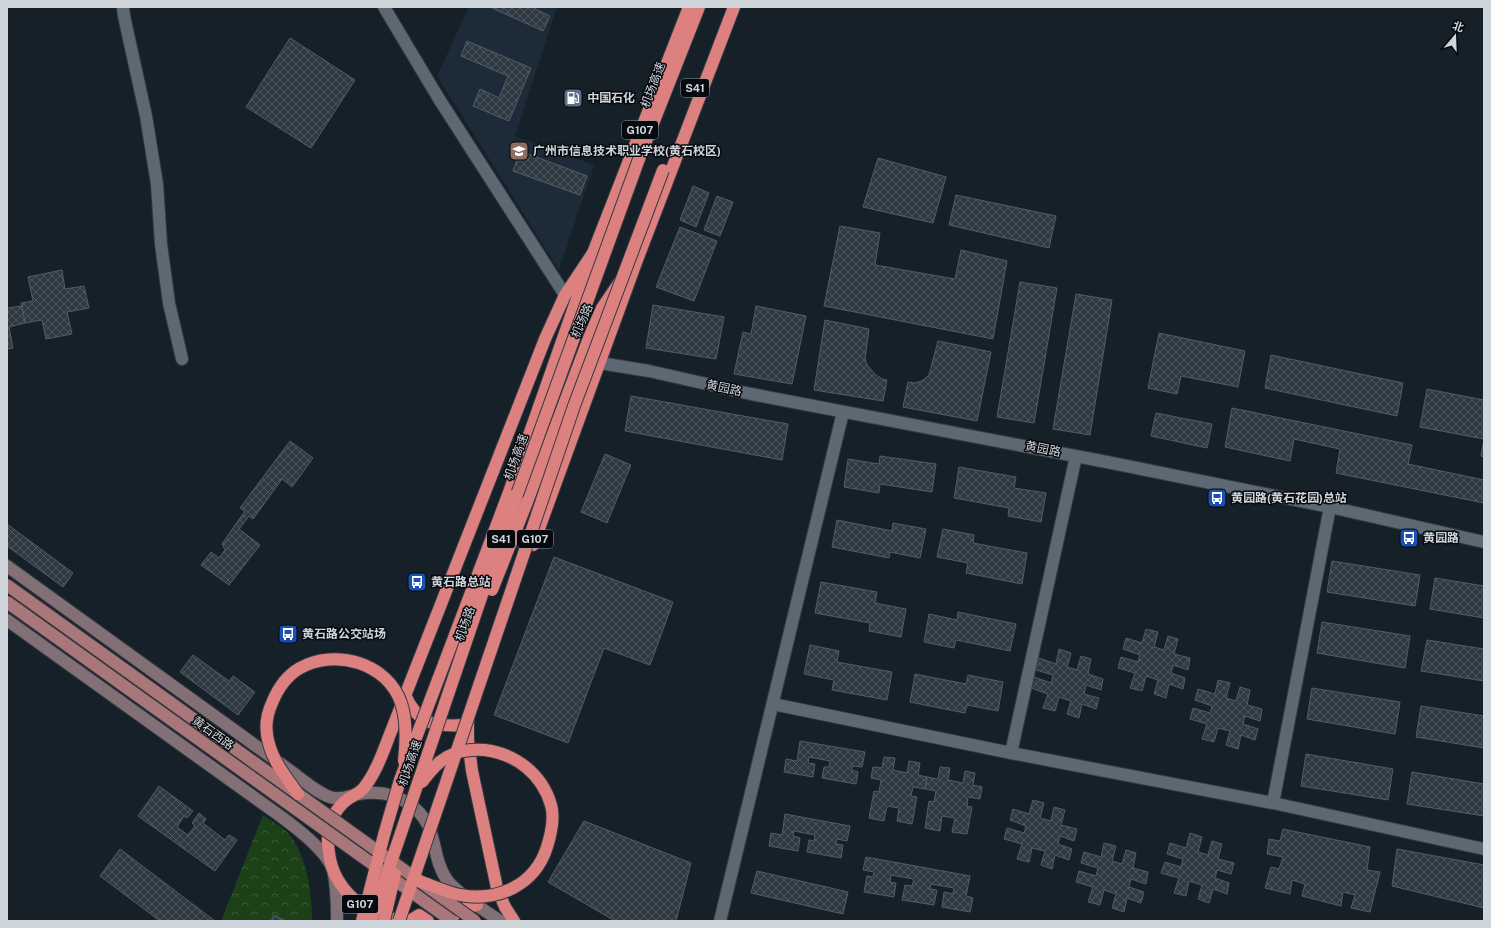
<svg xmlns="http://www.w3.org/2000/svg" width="1491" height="928" viewBox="0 0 1491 928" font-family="'Public Sans','Noto Sans SC',sans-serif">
<defs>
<pattern id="park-crowns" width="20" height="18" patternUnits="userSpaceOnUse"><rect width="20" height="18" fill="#1c4118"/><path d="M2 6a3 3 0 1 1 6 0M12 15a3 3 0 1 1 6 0" fill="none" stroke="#3c5c39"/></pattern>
<pattern id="building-cross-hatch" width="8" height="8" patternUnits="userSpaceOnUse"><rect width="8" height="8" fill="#2e3942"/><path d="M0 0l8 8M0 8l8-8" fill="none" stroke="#4b555d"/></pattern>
</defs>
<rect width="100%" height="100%" fill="#162029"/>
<path fill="#1d2b38" d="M 469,7 L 557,7 L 515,136 L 594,165 L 559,270 L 437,76 Z"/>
<path fill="url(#park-crowns)" d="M 263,815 C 271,821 281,826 288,833 C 307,855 312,893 312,921 L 221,921 Z"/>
<g fill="url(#building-cross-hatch)" stroke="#525d68">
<path d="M 490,7 L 531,7 L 550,16 L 543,31 Z"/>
<path d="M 290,38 L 355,80 L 311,148 L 246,107 Z"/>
<path d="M 467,41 L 531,68 L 509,121 L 473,106 L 480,89 L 499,98 L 508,76 L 461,56 Z"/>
<path d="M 520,151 L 587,176 L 580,195 L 513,171 Z"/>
<path d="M 878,158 L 946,177 L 933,223 L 863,207 Z"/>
<path d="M 693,186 L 709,193 L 696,227 L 680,220 Z"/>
<path d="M 956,195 L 1056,216 L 1049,248 L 949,225 Z"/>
<path d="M 717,196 L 733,202 L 720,236 L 704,230 Z"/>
<path d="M 840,226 L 880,233 L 875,265 L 955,279 L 961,250 L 1007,261 L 993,339 L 824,306 Z"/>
<path d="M 680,227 L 717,241 L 694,301 L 656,287 Z"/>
<path d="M 62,270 L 65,289 L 84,286 L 89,308 L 67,312 L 72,334 L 46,339 L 42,320 L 25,323 L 21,303 L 33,301 L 28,277 Z"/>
<path d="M 1020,282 L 1057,288 L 1034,423 L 997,417 Z"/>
<path d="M 1076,294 L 1112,300 L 1090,435 L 1053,429 Z"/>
<path d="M 653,305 L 724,317 L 716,359 L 646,348 Z"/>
<path d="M 22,306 L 25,323 L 9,327 L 13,348 L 7,349 L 7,308 Z"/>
<path d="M 756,306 L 806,316 L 792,384 L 734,374 L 743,332 L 751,334 Z"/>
<path d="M 825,320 L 869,329 L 865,359 L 867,365 L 876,375 L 882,379 L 887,380 L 883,401 L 814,390 Z"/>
<path d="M 1159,333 L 1245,351 L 1238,387 L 1181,376 L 1177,394 L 1148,388 Z"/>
<path d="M 938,341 L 991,352 L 977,421 L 903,407 L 908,382 L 914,383 L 922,381 L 929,375 Z"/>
<path d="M 1271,355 L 1403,383 L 1397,416 L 1265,388 Z"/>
<path d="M 1427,389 L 1484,400 L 1484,457 L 1481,456 L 1484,439 L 1420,427 Z"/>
<path d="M 631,396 L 788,424 L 782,460 L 625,431 Z"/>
<path d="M 1232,408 L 1412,445 L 1408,464 L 1484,480 L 1484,503 L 1336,473 L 1340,449 L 1294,439 L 1290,461 L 1225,447 Z"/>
<path d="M 1156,413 L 1212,424 L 1207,448 L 1151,436 Z"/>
<path d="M 290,441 L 313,458 L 292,487 L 282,479 L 253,519 L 249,516 L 239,529 L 260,545 L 229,585 L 201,565 L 211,552 L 219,558 L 225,550 L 222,544 L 245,511 L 240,508 Z"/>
<path d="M 605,454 L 631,465 L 607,523 L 581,512 Z"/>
<path d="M 880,456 L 936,464 L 932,492 L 880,484 L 879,493 L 844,487 L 848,459 L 879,464 Z"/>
<path d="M 959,467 L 1016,477 L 1014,488 L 1046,493 L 1041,522 L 1008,516 L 1009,508 L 954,498 Z"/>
<path d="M 837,520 L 892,531 L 893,523 L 926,529 L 920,558 L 890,552 L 889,558 L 832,547 Z"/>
<path d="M 7,524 L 73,573 L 63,587 L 7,546 Z"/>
<path d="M 943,529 L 974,535 L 973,543 L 1027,553 L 1022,584 L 966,573 L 968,563 L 937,557 Z"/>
<path d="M 554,557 L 673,602 L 650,665 L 604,648 L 568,743 L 494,715 Z"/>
<path d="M 1332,561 L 1420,575 L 1415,606 L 1327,592 Z"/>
<path d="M 1435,578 L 1484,586 L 1484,618 L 1430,609 Z"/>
<path d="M 821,582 L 877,592 L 875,603 L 906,609 L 901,637 L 869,631 L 870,623 L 815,613 Z"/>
<path d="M 958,612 L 1016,624 L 1010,651 L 956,640 L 954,648 L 924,642 L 929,614 L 957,620 Z"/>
<path d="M 1322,622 L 1410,636 L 1405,668 L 1317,653 Z"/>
<path d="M 1146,629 L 1158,632 L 1154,647 L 1164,650 L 1168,636 L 1178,639 L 1174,654 L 1190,658 L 1188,670 L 1173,665 L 1171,673 L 1185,678 L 1183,689 L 1169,684 L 1166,698 L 1154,694 L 1158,680 L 1146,676 L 1142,691 L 1130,688 L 1135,673 L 1118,668 L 1121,657 L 1138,662 L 1140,655 L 1123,649 L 1126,638 L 1142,643 Z"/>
<path d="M 1427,640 L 1484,649 L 1484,681 L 1421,671 Z"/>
<path d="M 810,645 L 839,651 L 837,662 L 892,672 L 887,700 L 832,690 L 834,680 L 804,674 Z"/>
<path d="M 1059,649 L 1071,653 L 1067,667 L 1077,670 L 1081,656 L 1091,659 L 1088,674 L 1103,679 L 1101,690 L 1086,685 L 1084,694 L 1099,698 L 1096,709 L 1082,704 L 1079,718 L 1067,714 L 1071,701 L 1059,697 L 1055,711 L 1043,708 L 1048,694 L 1031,688 L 1034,677 L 1051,683 L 1053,675 L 1036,670 L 1039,658 L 1056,664 Z"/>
<path d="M 193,655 L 229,681 L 233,676 L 255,692 L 238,715 L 180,672 Z"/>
<path d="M 915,674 L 966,684 L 968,675 L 1003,682 L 998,711 L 967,705 L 965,713 L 910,702 Z"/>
<path d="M 1218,680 L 1230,683 L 1226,698 L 1236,701 L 1240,687 L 1250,690 L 1247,705 L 1262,709 L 1260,721 L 1245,716 L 1243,724 L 1258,729 L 1255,740 L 1241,735 L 1238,749 L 1226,745 L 1230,731 L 1218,728 L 1214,742 L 1202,739 L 1207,724 L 1190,719 L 1193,708 L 1210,713 L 1212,706 L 1195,700 L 1198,689 L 1215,694 Z"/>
<path d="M 1312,688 L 1400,702 L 1395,734 L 1307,719 Z"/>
<path d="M 1421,706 L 1484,716 L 1484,748 L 1416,737 Z"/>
<path d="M 800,741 L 865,752 L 862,767 L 852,766 L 852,770 L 858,772 L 856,784 L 822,778 L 824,767 L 829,767 L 830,761 L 809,757 L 808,763 L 815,764 L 813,777 L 784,772 L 786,759 L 797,761 Z"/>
<path d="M 1306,754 L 1393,769 L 1388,800 L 1301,786 Z"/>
<path d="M 884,757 L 895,758 L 893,770 L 907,773 L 909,761 L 920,763 L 918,775 L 927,777 L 925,789 L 913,787 L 911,796 L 917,797 L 912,824 L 897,821 L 899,808 L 887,806 L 884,821 L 869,818 L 874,791 L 879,792 L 881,780 L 871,778 L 873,767 L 882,768 Z"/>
<path d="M 940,767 L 950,768 L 948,780 L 963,783 L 965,771 L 975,773 L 973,785 L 982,787 L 980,799 L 968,797 L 967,806 L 972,807 L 967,834 L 952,832 L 955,818 L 942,816 L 940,831 L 925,828 L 929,801 L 934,802 L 936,791 L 925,789 L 927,777 L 938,779 Z"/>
<path d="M 1412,772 L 1484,784 L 1484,816 L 1407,804 Z"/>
<path d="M 159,786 L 193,811 L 187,818 L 184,816 L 177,827 L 188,835 L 195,826 L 192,823 L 199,813 L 206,819 L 203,823 L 225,840 L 229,835 L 237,840 L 215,871 L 138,816 Z"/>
<path d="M 1033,800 L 1044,803 L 1040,818 L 1051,821 L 1054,807 L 1065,810 L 1061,825 L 1077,829 L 1074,841 L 1060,836 L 1058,844 L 1072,849 L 1069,860 L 1055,855 L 1052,869 L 1041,865 L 1045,851 L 1032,848 L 1029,862 L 1017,859 L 1022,844 L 1004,839 L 1007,828 L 1024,833 L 1026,826 L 1010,820 L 1013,809 L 1029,814 Z"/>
<path d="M 785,814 L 850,826 L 847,841 L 837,839 L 836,844 L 843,845 L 841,858 L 807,852 L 809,840 L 814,841 L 815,835 L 794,831 L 793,836 L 800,838 L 798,851 L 769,846 L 771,833 L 782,835 Z"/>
<path d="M 584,821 L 691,863 L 676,921 L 615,921 L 548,882 Z"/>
<path d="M 1283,829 L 1370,847 L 1367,870 L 1380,872 L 1370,912 L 1351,908 L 1355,895 L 1343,892 L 1341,906 L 1302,896 L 1305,884 L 1292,880 L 1290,894 L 1265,888 L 1271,867 L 1279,869 L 1283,857 L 1267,854 L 1269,839 L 1280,841 Z"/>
<path d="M 1190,833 L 1202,837 L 1198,852 L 1208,855 L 1212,841 L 1222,844 L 1218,859 L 1234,863 L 1231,874 L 1217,870 L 1215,878 L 1229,883 L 1227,894 L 1213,889 L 1209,903 L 1198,899 L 1202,885 L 1189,881 L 1186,896 L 1174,893 L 1179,878 L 1161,873 L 1165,862 L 1181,867 L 1183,859 L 1167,854 L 1170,843 L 1186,848 Z"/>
<path d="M 1104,843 L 1116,846 L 1112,861 L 1122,864 L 1126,850 L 1136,853 L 1133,868 L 1148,872 L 1146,884 L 1131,879 L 1129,887 L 1144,892 L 1141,903 L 1127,898 L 1124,912 L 1112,908 L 1116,894 L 1104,890 L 1100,905 L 1088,902 L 1093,887 L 1076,882 L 1079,871 L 1096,876 L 1098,868 L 1081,863 L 1084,852 L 1101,857 Z"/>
<path d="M 120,849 L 215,921 L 160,921 L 100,876 Z"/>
<path d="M 1397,849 L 1484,865 L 1484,908 L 1392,886 Z"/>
<path d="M 866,857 L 970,876 L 966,896 L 973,898 L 970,912 L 942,907 L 944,892 L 953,894 L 954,888 L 931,884 L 930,889 L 937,890 L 934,905 L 902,900 L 905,885 L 912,886 L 914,879 L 891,875 L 890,882 L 896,883 L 894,897 L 864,892 L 867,876 L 873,877 L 874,872 L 863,870 Z"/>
<path d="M 757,871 L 848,892 L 843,914 L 751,893 Z"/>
<path d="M 274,915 L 286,921 L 271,921 Z"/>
</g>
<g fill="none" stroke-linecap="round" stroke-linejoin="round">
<g stroke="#343a41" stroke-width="14">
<g id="street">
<path d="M 123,7 L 124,16 L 146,116 L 157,184 L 161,244 L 169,303 L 182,359"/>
<path d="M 384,7 L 439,99 L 565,295"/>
<path d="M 600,363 L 649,371 L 751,394 L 1107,462 L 1330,507 L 1484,542"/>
<path d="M 773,704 L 1011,753 L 1273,803 L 1484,849"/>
<path d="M 1011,753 L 1076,456"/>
<path d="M 1273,803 L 1330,507"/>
<path d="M 720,921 L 843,412"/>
</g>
</g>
<g stroke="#343a41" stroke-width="14">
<g id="secondary">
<path d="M 7,566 L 292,772 C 303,780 321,796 334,798 C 343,799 350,796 358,794 C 375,791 393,793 408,803 C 441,825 429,854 447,880 C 456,893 486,911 500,921"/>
<path d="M 7,620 L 262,803 C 282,817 327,848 333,871 C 337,887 337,905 337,921"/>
</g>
</g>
<g stroke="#343a41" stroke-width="14">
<g id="highway">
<path d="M 639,159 L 699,7"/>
<path d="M 508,495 L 593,253 L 689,7"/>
<path d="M 527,502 L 589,338 L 602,308 L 619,283"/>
<path d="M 533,545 L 637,260 L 734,7"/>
<path d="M 405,695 C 418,724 434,727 464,725"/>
<path d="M 468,720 L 468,740 L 472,771 L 497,888 L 505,907 L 514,921"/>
<path d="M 453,916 L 461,909 L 477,905"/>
<path d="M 401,921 C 365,914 334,891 329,853 C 327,841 327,829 332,818 C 336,811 342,803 348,799 C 354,795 358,794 363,789 C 377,772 384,749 392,729 L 545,339 L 565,295 L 593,253"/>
<path d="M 406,921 L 411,920 L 419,915 L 428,921"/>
</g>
</g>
<use href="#street" stroke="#5c6872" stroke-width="12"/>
<use href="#secondary" stroke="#836f76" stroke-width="12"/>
<use href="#highway" stroke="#dd8080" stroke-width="12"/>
<g stroke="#343a41" stroke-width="14" stroke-linecap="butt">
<g id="primary-bridge">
<path d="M 7,585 L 475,921"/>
<path d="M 7,602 L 452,921"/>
</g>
</g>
<g stroke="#343a41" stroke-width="14" stroke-linecap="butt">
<g id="highway-bridge">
<path d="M 492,590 L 527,502"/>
<path d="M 298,794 C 287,778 274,763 269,744 C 265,731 266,716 272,703 C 278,688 286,676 300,668 C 335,648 388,663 401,703 C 407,720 406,743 404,761"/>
<path d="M 419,881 C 433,886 446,892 460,895 C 498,902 535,885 547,847 C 551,834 555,818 551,805 C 542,774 516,754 485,750 C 472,749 459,750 447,757 C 436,763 429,773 422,782"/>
<path d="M 362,921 L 384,835 L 400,780 L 508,495"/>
<path d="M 371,921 L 503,533 L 639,159"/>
<path d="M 384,921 L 395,874"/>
<path d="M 399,921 L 574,406 L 663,170"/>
</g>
</g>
<use href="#primary-bridge" stroke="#a9767a" stroke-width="12"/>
<use href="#highway-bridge" stroke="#dd8080" stroke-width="12"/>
</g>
<defs>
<g id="fuel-square" transform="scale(1)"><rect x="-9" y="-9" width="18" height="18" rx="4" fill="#5c6f8a" stroke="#06090d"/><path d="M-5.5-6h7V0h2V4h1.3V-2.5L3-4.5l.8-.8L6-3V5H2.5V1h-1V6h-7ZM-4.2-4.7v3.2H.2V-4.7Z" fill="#fff"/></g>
<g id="school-square" transform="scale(1)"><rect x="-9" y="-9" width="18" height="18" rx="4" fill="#8d6e63" stroke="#06090d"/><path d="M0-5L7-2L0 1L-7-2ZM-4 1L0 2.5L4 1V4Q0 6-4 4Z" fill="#fff"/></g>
<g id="bus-square" transform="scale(1)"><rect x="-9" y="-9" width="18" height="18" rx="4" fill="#1a4fb4" stroke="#06090d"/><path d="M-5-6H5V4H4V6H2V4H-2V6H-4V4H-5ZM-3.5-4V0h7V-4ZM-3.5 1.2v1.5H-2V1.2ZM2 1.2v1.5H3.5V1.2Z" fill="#fff"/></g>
</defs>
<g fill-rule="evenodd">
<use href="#fuel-square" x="573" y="98"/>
<use href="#school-square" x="519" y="151"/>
<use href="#bus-square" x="1217" y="498"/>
<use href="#bus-square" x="1409" y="538"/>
<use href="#bus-square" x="417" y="582"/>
<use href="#bus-square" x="288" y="634"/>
</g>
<g text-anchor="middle" stroke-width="3" stroke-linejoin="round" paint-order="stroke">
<g fill="#06090d" stroke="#92989d" stroke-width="1">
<rect x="681" y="79" width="28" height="18" rx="3"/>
<rect x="622" y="121" width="36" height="18" rx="3"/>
<rect x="487" y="530" width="28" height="18" rx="3"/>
<rect x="517" y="530" width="36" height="18" rx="3"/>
<rect x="342" y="895" width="36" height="18" rx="3"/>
</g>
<g font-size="11" font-weight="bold" fill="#ced5db">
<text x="695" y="92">S41</text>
<text x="640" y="134">G107</text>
<text x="501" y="543">S41</text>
<text x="535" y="543">G107</text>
<text x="360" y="908">G107</text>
</g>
<g font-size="12" fill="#ced5db" stroke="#06090d">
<text transform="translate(653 85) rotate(-69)" y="4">机场高速</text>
<text transform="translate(582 321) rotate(-66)" y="4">机场路</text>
<text transform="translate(724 388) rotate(12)" y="4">黄园路</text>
<text transform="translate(1043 449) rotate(11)" y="4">黄园路</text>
<text transform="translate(516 457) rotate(-70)" y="4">机场高速</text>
<text transform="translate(465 624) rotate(-70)" y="4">机场路</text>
<text transform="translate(213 733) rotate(36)" y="4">黄石西路</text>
<text transform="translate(410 763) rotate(-71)" y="4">机场高速</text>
</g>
<g font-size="12" font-weight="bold" fill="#ced5db" stroke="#06090d" text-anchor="start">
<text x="587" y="102">中国石化</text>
<text x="533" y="155">广州市信息技术职业学校(黄石校区)</text>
<text x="1231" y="502">黄园路(黄石花园)总站</text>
<text x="1423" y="542">黄园路</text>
<text x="431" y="586">黄石路总站</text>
<text x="302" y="638">黄石路公交站场</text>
</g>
</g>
<rect width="1491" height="928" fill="none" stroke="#ced5db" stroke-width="16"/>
<g transform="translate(1455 36) rotate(19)" stroke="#06090d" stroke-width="3" paint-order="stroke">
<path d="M0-3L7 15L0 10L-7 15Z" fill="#ced5db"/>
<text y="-6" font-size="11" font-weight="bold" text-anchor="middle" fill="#ced5db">北</text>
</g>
</svg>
